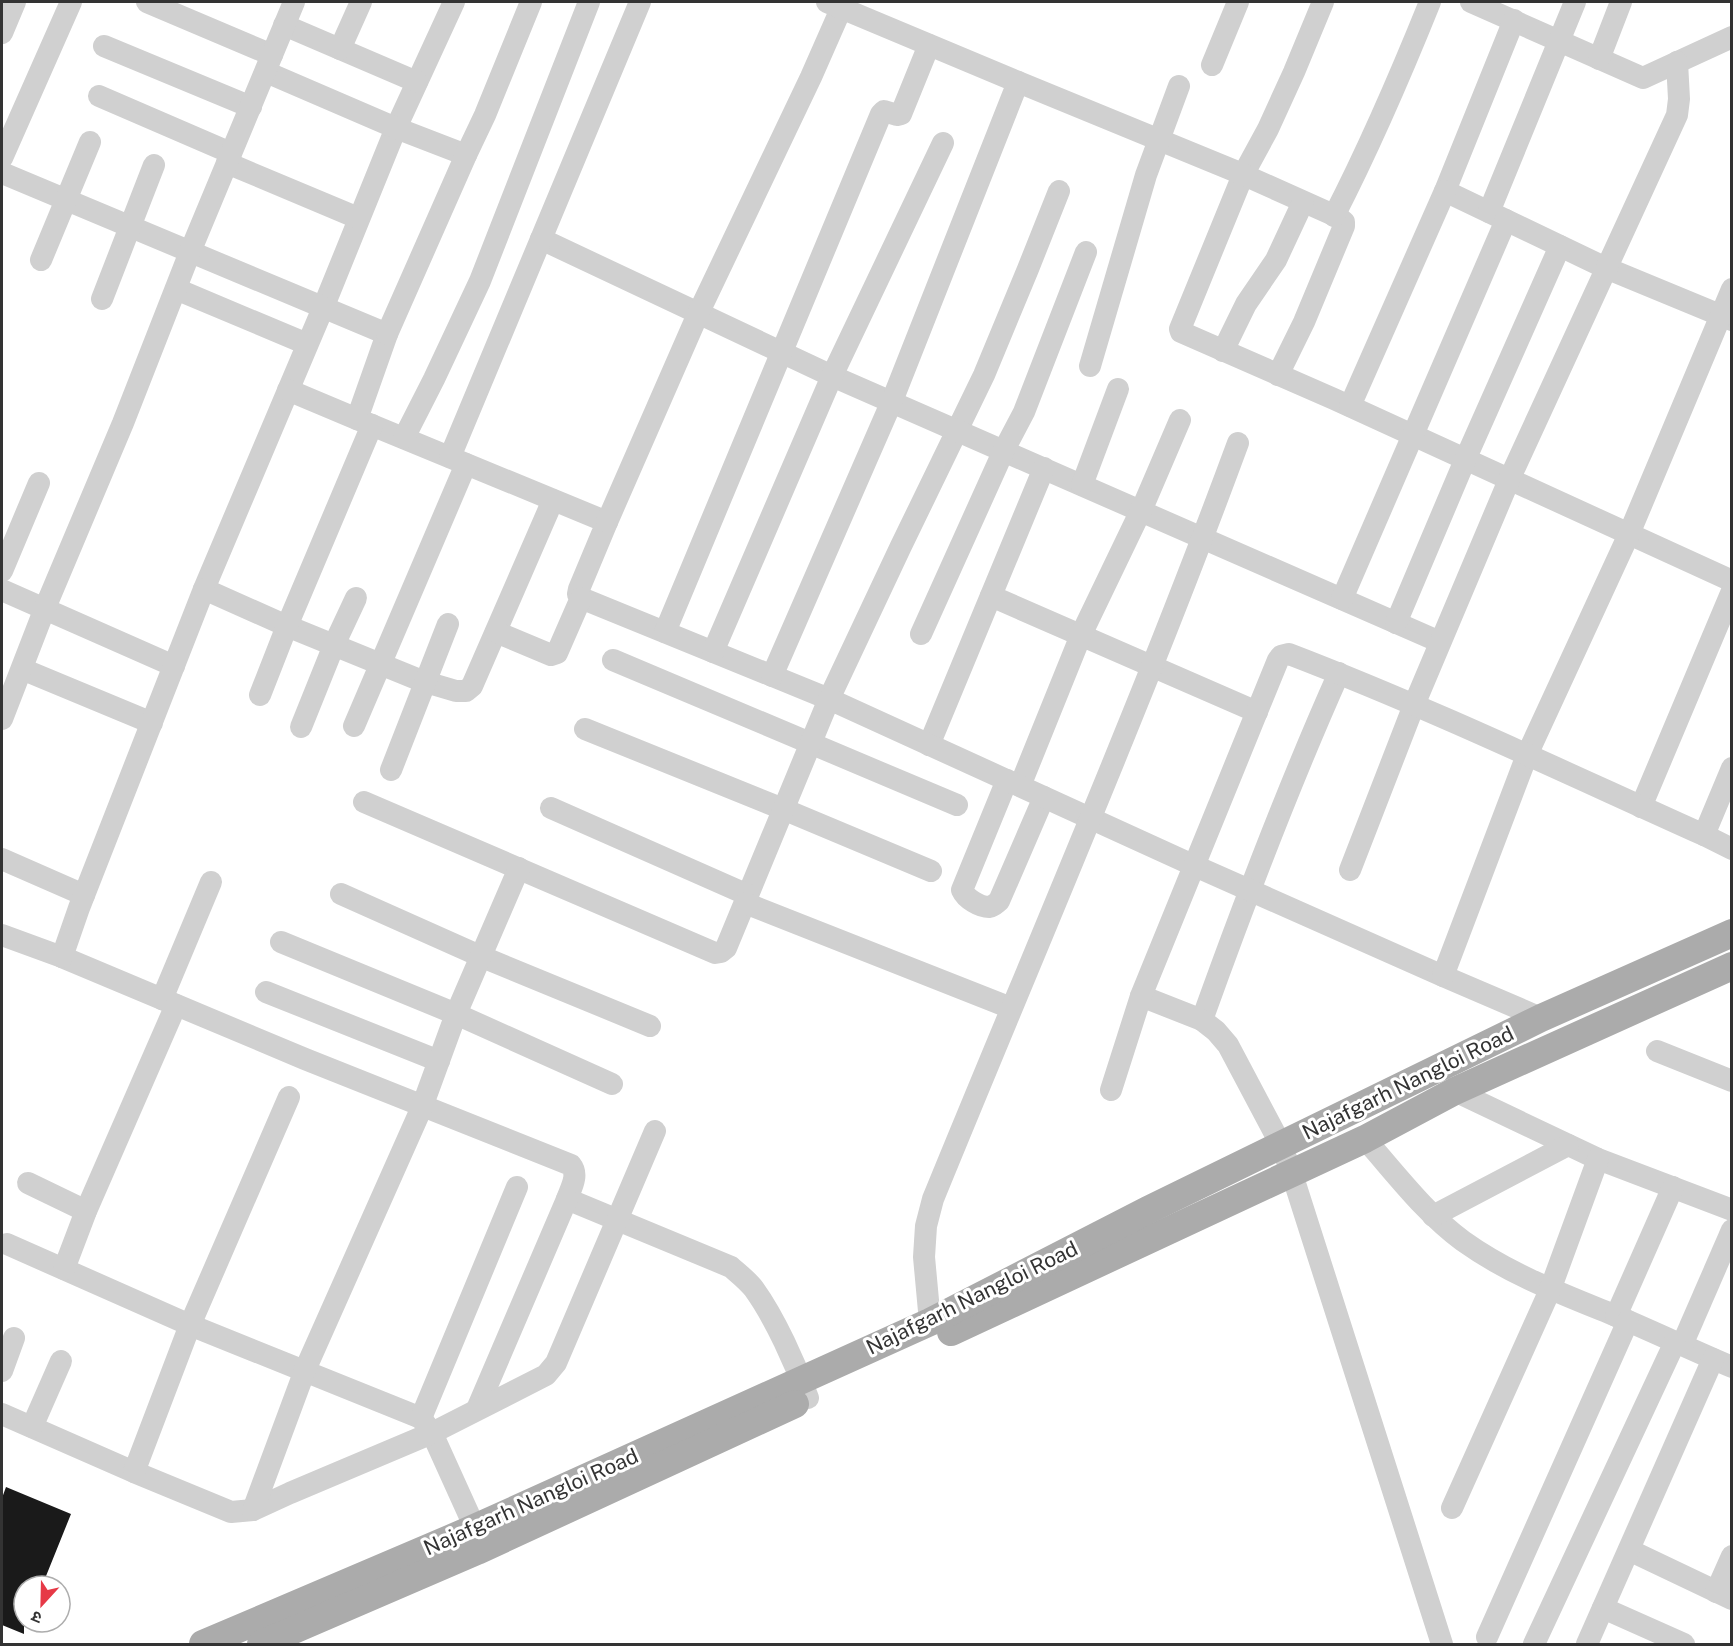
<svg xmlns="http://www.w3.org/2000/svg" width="1733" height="1646" viewBox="0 0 1733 1646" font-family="'Public Sans','Noto Sans Devanagari',sans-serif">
<rect width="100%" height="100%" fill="#fff"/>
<path fill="#1a1a1a" d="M 6,1487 L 71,1514 L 42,1586 L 24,1586 L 24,1634 L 2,1625 L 2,1498 Z"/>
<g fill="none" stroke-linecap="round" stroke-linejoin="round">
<g stroke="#d0d0d0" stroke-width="22">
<path d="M 147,2 L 272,55"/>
<path d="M 454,2 L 396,128 L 323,308 L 204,589 L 287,626 L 422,681 L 456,691 L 466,691 L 472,686 L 553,500"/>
<path d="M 1323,2 L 1294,72 L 1268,129 L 1243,175 L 1180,329 L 1181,332 L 1334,399 L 1732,581"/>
<path d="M 1471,2 L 1643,78 L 1732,37"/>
<path d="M 1514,20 L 1445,191 L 1606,268 L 1732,320"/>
<path d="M 284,25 L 417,82"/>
<path d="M 2,33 L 15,2"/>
<path d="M 104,46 L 251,107"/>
<path d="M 340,49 L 361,2"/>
<path d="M 1599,59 L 1621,2"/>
<path d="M 1212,65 L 1238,2"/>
<path d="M 266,72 L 396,128 L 466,155"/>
<path d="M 1018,82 L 1235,171 L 1338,217 L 1344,222 L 1344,226 L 1304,322 L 1278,375"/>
<path d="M 99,96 L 231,153"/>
<path d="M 2,158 L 71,2"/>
<path d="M 227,163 L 358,218"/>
<path d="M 2,173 L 387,334 L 357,419 L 607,522 L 579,589 L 578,594 L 581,598 L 829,699 L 901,546 L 984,375 L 1028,269 L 1059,191"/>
<path d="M 1489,212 L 1575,2"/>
<path d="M 1334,216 C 1370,146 1401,74 1430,2"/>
<path d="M 541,239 L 832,376 L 1440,642"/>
<path d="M 41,260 L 90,142"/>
<path d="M 176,289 L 307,344"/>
<path d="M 102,299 L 154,165"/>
<path d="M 387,334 L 466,155 L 485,115 L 531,2"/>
<path d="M 1223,351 L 1246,304 L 1276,260 L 1303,202"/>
<path d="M 1090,366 L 1146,175 L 1179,86"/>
<path d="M 288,390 L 357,419"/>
<path d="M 1350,406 L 1445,191"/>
<path d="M 404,438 L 434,379 L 480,281 L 589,2"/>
<path d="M 450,457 L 640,2"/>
<path d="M 1082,485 L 1118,389"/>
<path d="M 607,522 L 698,314 L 811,77 L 844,2"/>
<path d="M 2,571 L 39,483"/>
<path d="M 2,590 L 174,666"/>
<path d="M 991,596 L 1257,712"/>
<path d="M 1342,599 L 1506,220"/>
<path d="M 1396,623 L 1465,460 L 1560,246"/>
<path d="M 496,632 L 551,655 L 557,653 L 581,598"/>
<path d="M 665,632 L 881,114 L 884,111 L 897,115 L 901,114 L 929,45"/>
<path d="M 921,634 L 1004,450 L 1024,412 L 1086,252"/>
<path d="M 713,652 L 832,376 L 943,143"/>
<path d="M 613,660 L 957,805"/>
<path d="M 22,669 L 152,723"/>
<path d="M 1339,673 C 1288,787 1244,903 1202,1020 L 1216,1031 L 1228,1045 L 1281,1145 L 1292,1174 L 1442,1644"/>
<path d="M 772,676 L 892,401 L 1018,82 L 827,2"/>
<path d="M 260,695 L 287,626 L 372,425"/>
<path d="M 2,719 L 45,608 L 123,423 L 190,252 L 294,2"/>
<path d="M 354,726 L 466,464"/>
<path d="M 301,727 L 334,645 L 356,598"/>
<path d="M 585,729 L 783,809 L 931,871"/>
<path d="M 929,745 L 1044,468"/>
<path d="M 391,770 L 448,624"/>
<path d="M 1007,780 L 962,890 C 966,899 980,907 989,907 C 994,906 995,904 999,901 L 1044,797"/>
<path d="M 1020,786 L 1081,635 L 1144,504 L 1180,420"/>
<path d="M 364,802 L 715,953 L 721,952 L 726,948 L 829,699 L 1195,866 L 1443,976 L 1541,1018"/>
<path d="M 1641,807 L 1732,591"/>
<path d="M 551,808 L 748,895"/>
<path d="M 1704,835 L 1732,768"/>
<path d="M 2,859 L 84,895"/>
<path d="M 1350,870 L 1414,705 L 1509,480 L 1677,115 L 1679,99 L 1677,62"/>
<path d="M 341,894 L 480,956 L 650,1026"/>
<path d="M 745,903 L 1011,1008"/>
<path d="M 2,935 L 62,957 L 305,1059 L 571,1165 C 579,1175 571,1188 567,1199 L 731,1267 C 739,1274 748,1281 754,1289 C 775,1318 796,1365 808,1398"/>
<path d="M 281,942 L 456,1014 L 612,1084"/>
<path d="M 62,957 L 79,908 L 204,589"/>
<path d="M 1443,976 L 1527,755 L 1629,534 L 1732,289"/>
<path d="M 266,992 L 439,1061"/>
<path d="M 1141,996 L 1202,1020"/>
<path d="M 162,999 L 211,882"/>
<path d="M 1657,1051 L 1732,1081"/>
<path d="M 1111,1090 L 1141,996 L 1278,660 L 1281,656 L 1289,654 C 1430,708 1566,773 1704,835 L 1732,849"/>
<path d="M 1455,1091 L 1598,1159 L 1732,1210"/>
<path d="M 1365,1139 C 1396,1174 1425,1213 1463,1241 C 1509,1274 1562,1294 1614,1315 C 1654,1332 1692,1350 1732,1367"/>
<path d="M 28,1183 L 86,1211"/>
<path d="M 1433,1216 L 1568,1145"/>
<path d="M 7,1244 L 190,1325 L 421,1418 L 432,1433 L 475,1528"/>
<path d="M 64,1269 L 86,1211 L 176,1005"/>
<path d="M 1616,1316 L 1673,1187"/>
<path d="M 930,1322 L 924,1257 L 926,1226 L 933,1199 C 1036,947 1144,698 1238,443"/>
<path d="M 1682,1345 L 1732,1230"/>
<path d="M 2,1371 L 14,1338"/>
<path d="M 477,1409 L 567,1199"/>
<path d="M 2,1414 L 134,1472 L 231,1512 L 253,1510 L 290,1493 L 432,1433 L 546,1375 L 556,1363 L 655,1131"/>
<path d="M 421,1418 L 517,1187"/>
<path d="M 32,1427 L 61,1361"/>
<path d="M 134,1472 L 190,1325 L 289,1097"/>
<path d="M 1452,1508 L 1550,1290 L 1598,1159"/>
<path d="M 253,1510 L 305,1370 L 422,1107 L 456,1014 L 519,868"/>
<path d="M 1629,1550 L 1732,1599"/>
<path d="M 1716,1592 L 1732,1556"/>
<path d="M 1603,1608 L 1684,1644"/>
<path d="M 1487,1637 L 1628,1321"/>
<path d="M 1534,1644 L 1675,1342"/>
<path d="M 1587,1644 L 1713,1359"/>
</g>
<g stroke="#ababab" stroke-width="28">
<path d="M 951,1332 L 1365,1139 L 1455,1091 L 1732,966"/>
<path d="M 203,1644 L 468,1531 L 930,1322 L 1148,1210 L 1541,1018 L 1732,933"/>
<path d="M 261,1644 L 477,1551 L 795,1404"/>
</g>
</g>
<g text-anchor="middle" stroke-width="6" stroke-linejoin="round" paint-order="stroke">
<g font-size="21" fill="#333" stroke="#fff">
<text transform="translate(1408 1083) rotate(-26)" y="7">Najafgarh Nangloi Road</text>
<text transform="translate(972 1298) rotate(-26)" y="7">Najafgarh Nangloi Road</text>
<text transform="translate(531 1502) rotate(-24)" y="7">Najafgarh Nangloi Road</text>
</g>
</g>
<rect width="1733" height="1646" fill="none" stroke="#333333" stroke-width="6"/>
<g transform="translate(42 1604) rotate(202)"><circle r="28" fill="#ffffff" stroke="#adadad" stroke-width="1.5"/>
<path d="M0-4.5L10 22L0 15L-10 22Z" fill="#e63946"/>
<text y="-9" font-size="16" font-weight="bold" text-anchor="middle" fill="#333333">उ</text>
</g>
</svg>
